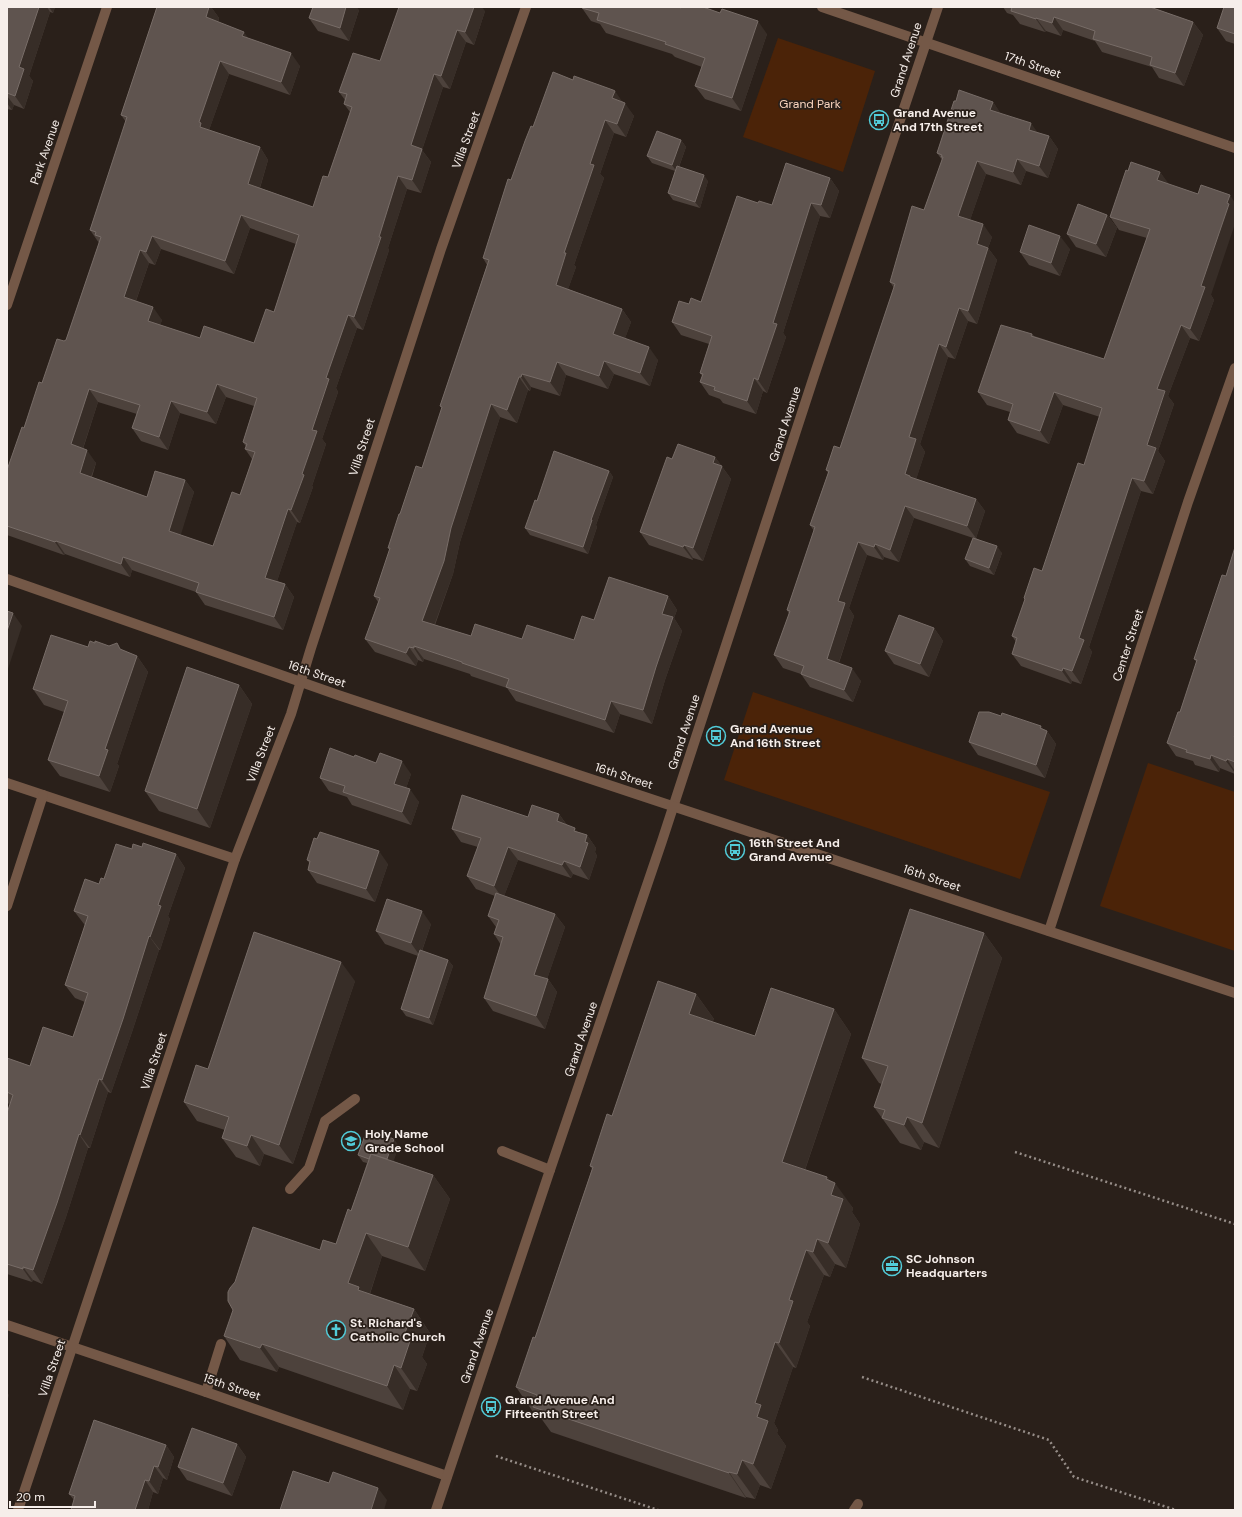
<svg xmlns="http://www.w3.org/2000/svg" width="1242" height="1517" viewBox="0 0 1242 1517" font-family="'DM Sans',sans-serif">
<rect width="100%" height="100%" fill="#2a201a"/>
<g fill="#4b2308">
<path d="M 778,38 L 875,71 L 843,172 L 743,137 Z"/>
<path d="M 753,692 L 1050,792 L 1020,879 L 724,780 Z"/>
<path d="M 1148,763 L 1235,792 L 1235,951 L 1100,906 Z"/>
</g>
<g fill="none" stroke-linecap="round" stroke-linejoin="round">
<g stroke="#968d88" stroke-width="2.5" stroke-dasharray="2 3" stroke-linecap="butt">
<path d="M 1015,1152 L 1235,1224"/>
<path d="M 862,1377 L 1049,1440 L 1074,1477 L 1176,1510"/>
<path d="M 496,1456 L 658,1510"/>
</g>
<g stroke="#745847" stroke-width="10">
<path d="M 7,783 L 235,859"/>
<path d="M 7,906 L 43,795"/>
<path d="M 502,1151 L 550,1170"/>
<path d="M 290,1189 L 309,1168 L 325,1121 L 355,1099"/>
<path d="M 206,1392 L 221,1344"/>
<path d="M 854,1510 L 858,1504"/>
</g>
<g stroke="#745847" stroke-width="10">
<path d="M 822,7 L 1235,148"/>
<path d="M 7,305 L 107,7"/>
<path d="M 1049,931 L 1188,502 L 1235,368"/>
<path d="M 7,1325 L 206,1392 L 447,1476"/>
<path d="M 18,1510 L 235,859 L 291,714 L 311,648 L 441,249 L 526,7"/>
<path d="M 436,1510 L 550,1170 L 662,841 L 814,376 L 938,7"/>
</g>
<path stroke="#745847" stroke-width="10" d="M 7,579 L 338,695 L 1235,993"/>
</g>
<g fill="#4d423c" fill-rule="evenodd">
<path d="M 7,7 L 55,7 L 53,13 L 50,12 L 29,76 L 33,81 L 24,109 L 14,105 L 12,110 L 7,109 Z"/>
<path d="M 157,7 L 211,7 L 219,18 L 218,22 L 300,66 L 290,95 L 229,74 L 209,130 L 260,147 L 268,160 L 260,188 L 313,207 L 328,177 L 350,112 L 344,104 L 345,100 L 339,92 L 380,61 L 485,11 L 474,45 L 466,42 L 450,89 L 443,87 L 422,150 L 431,162 L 421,193 L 407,189 L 388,248 L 389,250 L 363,330 L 357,328 L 336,388 L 338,392 L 322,439 L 326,444 L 312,486 L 313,487 L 300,523 L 297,522 L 277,581 L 285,584 L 294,597 L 283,630 L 205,605 L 196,592 L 132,570 L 130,577 L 65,554 L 64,555 L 7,535 L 7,470 L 42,383 L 66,340 L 99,243 L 90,230 L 126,122 L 121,115 ZM 250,228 L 296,244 L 274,312 L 254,343 L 200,338 L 160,325 L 162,320 L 136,301 L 149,263 L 155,265 L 161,249 L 234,274 ZM 226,397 L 254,406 L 243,442 L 246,447 L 245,449 L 252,459 L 240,495 L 213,546 L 180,535 L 194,492 L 185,480 L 147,497 L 92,477 L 96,463 L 83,449 L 98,402 L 137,414 L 132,428 L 141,441 L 168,450 L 180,413 L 216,424 Z"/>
<path d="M 1003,7 L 1150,7 L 1193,22 L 1203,35 L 1184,86 L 1159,78 L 1152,67 L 1102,52 L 1095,41 L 1063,30 L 1061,36 L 1046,31 L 1045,32 L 1020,24 L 1013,15 L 1007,13 Z"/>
<path d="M 1235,7 L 1235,44 L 1226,41 L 1217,28 Z"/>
<path d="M 582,8 L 767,34 L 741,111 L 705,99 L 695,86 L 702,67 L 675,57 L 672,54 L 606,33 L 600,24 L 591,21 Z"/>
<path d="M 359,10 L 349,41 L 318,31 L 309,18 Z"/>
<path d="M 622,101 L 634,116 L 626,137 L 614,133 L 600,174 L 604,178 L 574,265 L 576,267 L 568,289 L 622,309 L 631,322 L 625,338 L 658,360 L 650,386 L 614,374 L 608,389 L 566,375 L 560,396 L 531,387 L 530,391 L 528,390 L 517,423 L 500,417 L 460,542 L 453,574 L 435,625 L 471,636 L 522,639 L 574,640 L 594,620 L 668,596 L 677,610 L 674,618 L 682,631 L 665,680 L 652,724 L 620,714 L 614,733 L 516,701 L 507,688 L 471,676 L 470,674 L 424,659 L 423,662 L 418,660 L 416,666 L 375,652 L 365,639 L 378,602 L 374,596 L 390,550 L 388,548 L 400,514 L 422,468 L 442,408 L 440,406 L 487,265 L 483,258 L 511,180 L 533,127 Z"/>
<path d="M 956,101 L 993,102 L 1000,113 L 1038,133 L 1049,136 L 1058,149 L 1048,178 L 1026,171 L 1021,185 L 986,174 L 970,220 L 992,237 L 988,248 L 997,260 L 977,324 L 968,321 L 955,359 L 948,357 L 920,444 L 925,452 L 916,479 L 976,499 L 985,511 L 976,538 L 1002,553 L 994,575 L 970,566 L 965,559 L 973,538 L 914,518 L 899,562 L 884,557 L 883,560 L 867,555 L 849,608 L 854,616 L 839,663 L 861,681 L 853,702 L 810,687 L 801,674 L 783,668 L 774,655 L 789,614 L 787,610 L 814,531 L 810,525 L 828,473 L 826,470 L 840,448 L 894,288 L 890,282 L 924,210 L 942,160 L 937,153 Z"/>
<path d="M 681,140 L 686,147 L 679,167 L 708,181 L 700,208 L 673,200 L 668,193 L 675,171 L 652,163 L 647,156 Z"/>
<path d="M 1128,171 L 1160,172 L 1168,184 L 1211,295 L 1214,300 L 1199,341 L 1190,338 L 1168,396 L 1174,404 L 1158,451 L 1165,461 L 1153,494 L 1141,491 L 1089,647 L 1092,652 L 1081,684 L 1072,681 L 1071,684 L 1021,666 L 1012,654 L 1016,642 L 1012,636 L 1025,600 L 1024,598 L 1042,571 L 1084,465 L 1100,417 L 1063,405 L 1049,444 L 1017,433 L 1008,420 L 1010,412 L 987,405 L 978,392 L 1032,334 L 1034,336 L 1104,359 L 1147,238 L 1119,230 L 1110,217 Z"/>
<path d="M 830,178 L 839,191 L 830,218 L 820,216 L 783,333 L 786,337 L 767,393 L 763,391 L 756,414 L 723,403 L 720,399 L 709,395 L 700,382 L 702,376 L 700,373 L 709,344 L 681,335 L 672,322 L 689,304 L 701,302 L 758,203 L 772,205 Z"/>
<path d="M 1107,215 L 1117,228 L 1106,257 L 1076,247 L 1067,234 Z"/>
<path d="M 1070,249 L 1060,276 L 1029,265 L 1020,252 Z"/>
<path d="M 715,457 L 731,479 L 703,561 L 693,558 L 693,560 L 649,545 L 640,532 L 672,459 Z"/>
<path d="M 609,471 L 613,477 L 596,525 L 597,527 L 588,554 L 530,535 L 525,528 L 537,501 Z"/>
<path d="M 1235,547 L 1235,774 L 1220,768 L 1219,772 L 1195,765 L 1193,761 L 1176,756 L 1167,743 L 1180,712 L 1197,663 L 1194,659 L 1226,576 Z"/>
<path d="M 934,628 L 943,641 L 929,677 L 894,664 L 885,651 Z"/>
<path d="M 88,647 L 122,650 L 137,656 L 148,672 L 117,764 L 119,766 L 110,792 L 60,776 L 48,760 L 64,712 L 44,705 L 33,689 Z"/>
<path d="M 239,685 L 252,704 L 210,828 L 159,811 L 145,791 Z"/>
<path d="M 1001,716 L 1041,726 L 1043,729 L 1047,731 L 1056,744 L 1045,778 L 978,755 L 969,742 Z"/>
<path d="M 354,757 L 411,774 L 406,788 L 419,802 L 411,825 L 352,805 L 347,797 L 329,791 L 320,778 Z"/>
<path d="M 559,814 L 567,825 L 578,832 L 587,835 L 596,848 L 595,852 L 597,856 L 589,880 L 573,874 L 571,878 L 518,860 L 504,896 L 555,914 L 565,927 L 547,979 L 548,979 L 557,992 L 545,1029 L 493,1011 L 484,998 L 501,945 L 494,934 L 496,927 L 488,916 L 495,896 L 476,889 L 467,876 L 478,847 L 461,842 L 452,829 L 528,817 Z"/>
<path d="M 142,847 L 176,854 L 185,868 L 168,916 L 170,919 L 160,950 L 159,950 L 132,1032 L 111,1093 L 108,1092 L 90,1148 L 88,1148 L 66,1217 L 42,1284 L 33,1280 L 32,1282 L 7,1274 L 7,1113 L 10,1104 L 7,1103 L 7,1058 L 30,1066 L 73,1037 L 85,1002 L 75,998 L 65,985 L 85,925 L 84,924 L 74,911 L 132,849 Z"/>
<path d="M 307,860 L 388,864 L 375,902 L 317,883 L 308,870 L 310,864 Z"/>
<path d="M 431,924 L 422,951 L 448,960 L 453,966 L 433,1025 L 406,1016 L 401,1009 L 418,956 L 385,944 L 376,931 Z"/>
<path d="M 984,933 L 1002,958 L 939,1148 L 924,1142 L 921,1150 L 900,1143 L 874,1107 L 882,1084 L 879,1083 L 862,1058 Z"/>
<path d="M 355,981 L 293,1164 L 264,1154 L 260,1166 L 236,1157 L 222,1138 L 225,1130 L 197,1121 L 184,1102 L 208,1069 Z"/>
<path d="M 696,994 L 714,1019 L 712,1022 L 755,1036 L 834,1009 L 851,1034 L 805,1170 L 827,1177 L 853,1208 L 852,1212 L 860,1224 L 846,1268 L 835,1264 L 830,1277 L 824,1275 L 807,1322 L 810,1326 L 796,1368 L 793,1367 L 774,1423 L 778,1430 L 777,1433 L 786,1446 L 771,1489 L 760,1485 L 755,1499 L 746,1497 L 746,1498 L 551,1432 L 538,1414 L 533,1412 L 516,1387 L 535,1338 L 592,1169 L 590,1166 L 612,1116 Z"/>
<path d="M 399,1146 L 393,1161 L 433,1175 L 450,1199 L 425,1271 L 382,1256 L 370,1294 L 414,1309 L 430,1333 L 422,1357 L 427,1364 L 417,1391 L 410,1389 L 403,1410 L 279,1367 L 277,1372 L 240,1360 L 224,1336 L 320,1250 L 336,1244 L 351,1211 L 367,1163 L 363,1162 L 358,1155 Z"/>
<path d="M 237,1444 L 246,1457 L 232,1496 L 187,1480 L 178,1467 Z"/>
<path d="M 166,1445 L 174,1457 L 167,1480 L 163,1478 L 158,1494 L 153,1492 L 148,1510 L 71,1510 L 74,1500 L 69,1494 Z"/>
</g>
<g fill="#372d27">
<path d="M 39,7 L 47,7 L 50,12 L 29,76 L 33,81 L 24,109 L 15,96 L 19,67 Z"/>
<path d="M 49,7 L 55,7 L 53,13 Z"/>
<path d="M 209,7 L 211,7 L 219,18 L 215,30 L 206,17 Z"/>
<path d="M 346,7 L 357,7 L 359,10 L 349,41 L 340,28 Z"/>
<path d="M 474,7 L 482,7 L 485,11 L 474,45 L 465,32 Z"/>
<path d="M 1054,17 L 1063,30 L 1061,36 L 1052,23 Z"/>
<path d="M 1036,18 L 1046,31 L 1045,32 L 1036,19 Z"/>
<path d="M 758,21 L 767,34 L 741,111 L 732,98 Z"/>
<path d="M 1193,22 L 1203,35 L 1184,86 L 1175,73 Z"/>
<path d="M 457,30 L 466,42 L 450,89 L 441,76 Z"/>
<path d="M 244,32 L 253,45 L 242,36 Z"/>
<path d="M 291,53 L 300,66 L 290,95 L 281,82 Z"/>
<path d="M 220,61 L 229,74 L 208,133 L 200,127 L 199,122 Z"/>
<path d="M 434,74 L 443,87 L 422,150 L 431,162 L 421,193 L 412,180 L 411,145 Z"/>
<path d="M 615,91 L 624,104 L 612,98 Z"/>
<path d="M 7,96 L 14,105 L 12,110 L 7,103 Z"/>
<path d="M 993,102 L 1002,115 L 990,110 Z"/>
<path d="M 625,103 L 634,116 L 626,137 L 617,124 Z"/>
<path d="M 605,120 L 614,133 L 600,174 L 604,178 L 574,265 L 576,267 L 565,298 L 556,285 L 564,253 L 590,164 Z"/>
<path d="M 1031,123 L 1040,136 L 1029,130 Z"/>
<path d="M 1049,136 L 1058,149 L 1048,178 L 1039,166 Z"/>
<path d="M 681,140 L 686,147 L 677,172 L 672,165 Z"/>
<path d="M 260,147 L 268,160 L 257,197 L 248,184 Z"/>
<path d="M 1017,159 L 1026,171 L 1021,185 L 1013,172 Z"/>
<path d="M 977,161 L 986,174 L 967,229 L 958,216 Z"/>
<path d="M 1160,172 L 1169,184 L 1157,180 Z"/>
<path d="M 704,175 L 708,181 L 700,208 L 695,202 Z"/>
<path d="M 398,176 L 407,189 L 388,248 L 389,250 L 363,330 L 354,317 L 379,237 Z"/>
<path d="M 830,178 L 839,191 L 830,218 L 821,205 Z"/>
<path d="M 1230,195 L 1235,203 L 1235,224 L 1211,295 L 1214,300 L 1199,341 L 1190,329 L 1201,286 Z"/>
<path d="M 811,203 L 820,216 L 783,333 L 786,337 L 767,393 L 758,380 L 773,323 Z"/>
<path d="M 241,215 L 250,228 L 234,274 L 225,261 Z"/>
<path d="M 1107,215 L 1117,228 L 1106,257 L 1096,244 Z"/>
<path d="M 983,224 L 992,237 L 988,248 L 997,260 L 977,324 L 968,311 L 977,244 Z"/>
<path d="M 152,236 L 161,249 L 155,265 L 146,252 Z"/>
<path d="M 1060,236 L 1070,249 L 1060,276 L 1051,263 Z"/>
<path d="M 140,250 L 149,263 L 133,309 L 124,297 Z"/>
<path d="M 153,307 L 162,320 L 157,334 L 148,321 Z"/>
<path d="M 959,308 L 968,321 L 955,359 L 946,347 Z"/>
<path d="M 622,309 L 631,322 L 622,347 L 613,334 Z"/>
<path d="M 348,315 L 357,328 L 336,388 L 338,392 L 322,439 L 326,444 L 312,486 L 313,487 L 300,523 L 291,510 L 302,474 L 312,430 L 326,378 Z"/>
<path d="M 1181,325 L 1190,338 L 1168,396 L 1174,404 L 1158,451 L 1165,461 L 1153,494 L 1144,481 L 1147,445 L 1157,389 Z"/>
<path d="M 939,344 L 948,357 L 920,444 L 925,452 L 915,483 L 905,474 L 909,437 Z"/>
<path d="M 649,347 L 658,360 L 650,386 L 640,373 Z"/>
<path d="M 604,361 L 614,374 L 608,389 L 599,376 Z"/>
<path d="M 557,362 L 566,375 L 560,396 L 550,382 Z"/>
<path d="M 522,374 L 531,387 L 530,391 L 521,377 Z"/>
<path d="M 519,377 L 528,390 L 517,423 L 507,410 Z"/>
<path d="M 754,378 L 763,391 L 756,414 L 747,401 Z"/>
<path d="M 217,384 L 226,397 L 216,424 L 207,412 Z"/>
<path d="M 89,389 L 98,402 L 80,457 L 71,444 Z"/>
<path d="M 1054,392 L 1063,405 L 1049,444 L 1040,431 Z"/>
<path d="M 171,401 L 180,413 L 168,450 L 159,437 Z"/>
<path d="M 491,404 L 500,417 L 460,542 L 453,574 L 431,634 L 422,621 L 451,528 Z"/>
<path d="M 87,450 L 96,463 L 88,485 L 80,473 Z"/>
<path d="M 715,457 L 731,479 L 703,561 L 693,548 L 713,463 Z"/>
<path d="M 609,471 L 613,477 L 596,525 L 597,527 L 588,554 L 583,547 L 591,520 Z"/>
<path d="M 1132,478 L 1141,491 L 1089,647 L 1092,652 L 1081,684 L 1072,671 L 1079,638 Z"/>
<path d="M 185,480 L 194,492 L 178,544 L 169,531 Z"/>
<path d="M 976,499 L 985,511 L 976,538 L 967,526 Z"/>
<path d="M 905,506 L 914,518 L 899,562 L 890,550 Z"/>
<path d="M 288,509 L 297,522 L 274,590 L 265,578 Z"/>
<path d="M 56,541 L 65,554 L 64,555 L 55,542 Z"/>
<path d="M 858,542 L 867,555 L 849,608 L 854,616 L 836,671 L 827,659 L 838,601 Z"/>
<path d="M 875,544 L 884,557 L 883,560 L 874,547 Z"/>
<path d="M 684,545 L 693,558 L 693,560 L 683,547 Z"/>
<path d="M 997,546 L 1002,553 L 994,575 L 989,568 Z"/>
<path d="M 123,557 L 132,570 L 130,577 L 121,564 Z"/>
<path d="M 285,584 L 294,597 L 283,630 L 274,617 Z"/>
<path d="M 668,596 L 677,610 L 674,618 L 682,631 L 665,680 L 652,724 L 643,710 L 662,614 Z"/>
<path d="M 13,613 L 22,626 L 7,672 L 7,631 Z"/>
<path d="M 934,628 L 943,641 L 929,677 L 920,664 Z"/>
<path d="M 414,646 L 424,659 L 423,662 L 414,648 Z"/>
<path d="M 409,647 L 418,660 L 416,666 L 406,653 Z"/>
<path d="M 137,656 L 148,672 L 117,764 L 119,766 L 110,792 L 99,776 L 105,749 Z"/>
<path d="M 852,668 L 861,681 L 853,702 L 844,690 Z"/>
<path d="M 1063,668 L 1072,681 L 1071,684 L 1062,671 Z"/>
<path d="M 239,685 L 252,704 L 210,828 L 197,809 Z"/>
<path d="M 611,701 L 620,714 L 614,733 L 605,720 Z"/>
<path d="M 1041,726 L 1046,734 L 1047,731 L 1056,744 L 1045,778 L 1036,765 Z"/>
<path d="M 1211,755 L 1220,768 L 1219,772 L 1210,759 Z"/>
<path d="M 1227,759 L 1235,771 L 1235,773 L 1226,761 Z"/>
<path d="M 402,761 L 411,774 L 403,797 L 394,784 Z"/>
<path d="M 410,789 L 419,802 L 411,825 L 402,812 Z"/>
<path d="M 559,814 L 568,827 L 557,821 Z"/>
<path d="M 575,828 L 584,841 L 574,831 Z"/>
<path d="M 587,835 L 596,848 L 595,852 L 597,856 L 589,880 L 580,867 L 585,842 Z"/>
<path d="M 508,847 L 518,860 L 503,899 L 494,886 Z"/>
<path d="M 379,851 L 388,864 L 375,902 L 366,889 Z"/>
<path d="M 176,854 L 185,868 L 168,916 L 170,919 L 160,950 L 150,937 L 158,905 Z"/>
<path d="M 564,861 L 573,874 L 571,878 L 562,865 Z"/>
<path d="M 422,911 L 431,924 L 420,956 L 411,943 Z"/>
<path d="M 555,914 L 565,927 L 544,988 L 534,975 Z"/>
<path d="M 984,933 L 1002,958 L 939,1148 L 922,1123 Z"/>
<path d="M 149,936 L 159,950 L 132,1032 L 111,1093 L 102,1080 Z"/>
<path d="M 448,960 L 453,966 L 433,1025 L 429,1018 Z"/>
<path d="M 341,962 L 355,981 L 293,1164 L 279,1145 Z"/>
<path d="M 548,979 L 557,992 L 545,1029 L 536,1016 Z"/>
<path d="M 696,994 L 714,1019 L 706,1039 L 689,1014 Z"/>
<path d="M 834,1009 L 851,1034 L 799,1187 L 782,1162 Z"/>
<path d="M 99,1079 L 108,1092 L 90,1148 L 80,1135 Z"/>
<path d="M 907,1117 L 924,1142 L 921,1150 L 904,1125 Z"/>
<path d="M 79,1134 L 88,1148 L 66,1217 L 42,1284 L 33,1270 Z"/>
<path d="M 251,1135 L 264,1154 L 260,1166 L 247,1146 Z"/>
<path d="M 394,1139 L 399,1146 L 390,1171 L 385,1165 Z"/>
<path d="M 433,1175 L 450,1199 L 425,1271 L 408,1247 Z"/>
<path d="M 827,1177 L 834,1187 L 835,1183 L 853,1208 L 852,1212 L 860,1224 L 846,1268 L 828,1243 L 831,1195 L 826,1179 Z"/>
<path d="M 366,1233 L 382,1256 L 368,1299 L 348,1283 Z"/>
<path d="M 817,1239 L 835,1264 L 830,1277 L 813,1252 Z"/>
<path d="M 806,1250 L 824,1275 L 807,1322 L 810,1326 L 796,1368 L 779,1343 L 789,1300 Z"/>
<path d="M 23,1267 L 33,1280 L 32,1282 L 23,1269 Z"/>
<path d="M 414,1309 L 430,1333 L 422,1357 L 427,1364 L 417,1391 L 401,1368 L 403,1338 Z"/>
<path d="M 775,1342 L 793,1367 L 774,1423 L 778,1430 L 777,1433 L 786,1446 L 771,1489 L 753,1464 L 757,1417 L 755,1403 Z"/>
<path d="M 262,1344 L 279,1367 L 277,1372 L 260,1348 Z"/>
<path d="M 394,1365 L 410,1389 L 403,1410 L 387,1386 Z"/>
<path d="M 7,1392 L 9,1395 L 7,1402 Z"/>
<path d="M 237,1444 L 246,1457 L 232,1496 L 223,1483 Z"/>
<path d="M 166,1445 L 174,1457 L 167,1480 L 158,1467 Z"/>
<path d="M 742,1460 L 760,1485 L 755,1499 L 737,1474 Z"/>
<path d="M 154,1466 L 163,1478 L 158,1494 L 149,1481 Z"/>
<path d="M 729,1472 L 746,1497 L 746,1498 L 729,1473 Z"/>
<path d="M 145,1480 L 153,1492 L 148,1510 L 135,1510 Z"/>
<path d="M 378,1488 L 387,1500 L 384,1510 L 371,1510 Z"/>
</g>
<g fill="#5f544f" stroke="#776c67" fill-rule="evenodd">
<path d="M 7,7 L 39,7 L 19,67 L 24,69 L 15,96 L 7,93 Z"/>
<path d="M 157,7 L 209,7 L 206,17 L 244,32 L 242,36 L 291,53 L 281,82 L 220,61 L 199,122 L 201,123 L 200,127 L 260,147 L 248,184 L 313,207 L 323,176 L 328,177 L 352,107 L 344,104 L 347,94 L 339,92 L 353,53 L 380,61 L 399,7 L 474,7 L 465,32 L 457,30 L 441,76 L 434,74 L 411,145 L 422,149 L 412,180 L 398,176 L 379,237 L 381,237 L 354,317 L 348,315 L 326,378 L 329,379 L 312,430 L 317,431 L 302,474 L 304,475 L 291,510 L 288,509 L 265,578 L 285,584 L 274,617 L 196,592 L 199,583 L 123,557 L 121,564 L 56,541 L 55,542 L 7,526 L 7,470 L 22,427 L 24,428 L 39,382 L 42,383 L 57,339 L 64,341 L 66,340 L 101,237 L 95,235 L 96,232 L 90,230 L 127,117 L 121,115 ZM 241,215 L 299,235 L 274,312 L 266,309 L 254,343 L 204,326 L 200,338 L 148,321 L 153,307 L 124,297 L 140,250 L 146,252 L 152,236 L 225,261 ZM 217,384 L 257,398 L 243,442 L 247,444 L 245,449 L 255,452 L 240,495 L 232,492 L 213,546 L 169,531 L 185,480 L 155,471 L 147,497 L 80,473 L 87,450 L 71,444 L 89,389 L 140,405 L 132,428 L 159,437 L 171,401 L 207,412 Z"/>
<path d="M 313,7 L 346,7 L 340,28 L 309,18 Z"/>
<path d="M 582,7 L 678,7 L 681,8 L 681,7 L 703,7 L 720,13 L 722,9 L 758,21 L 732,98 L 695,86 L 705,58 L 665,44 L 666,42 L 597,20 L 599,13 L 582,8 Z"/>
<path d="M 1012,7 L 1150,7 L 1193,22 L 1175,73 L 1150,65 L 1152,57 L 1093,39 L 1095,31 L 1054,17 L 1052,23 L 1036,18 L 1036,19 L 1011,11 Z"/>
<path d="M 1224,7 L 1235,7 L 1235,34 L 1217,28 Z"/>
<path d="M 553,72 L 573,80 L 574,76 L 613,90 L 615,91 L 612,98 L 625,103 L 617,124 L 605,120 L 590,164 L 594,165 L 564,253 L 566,253 L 556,285 L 622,309 L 613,334 L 649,347 L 640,373 L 604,361 L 599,376 L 557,362 L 550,382 L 522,374 L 521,377 L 519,377 L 507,410 L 491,404 L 451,528 L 444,561 L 422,621 L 471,636 L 475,624 L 522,639 L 527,625 L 574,640 L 582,616 L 594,620 L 609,577 L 668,596 L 662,614 L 673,617 L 656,667 L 643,710 L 611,701 L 605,720 L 506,687 L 509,679 L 462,663 L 462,662 L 414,646 L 414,648 L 409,647 L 406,653 L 365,639 L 380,598 L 374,596 L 390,548 L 388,548 L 399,514 L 400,514 L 416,466 L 422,468 L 442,407 L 440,406 L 489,260 L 483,258 L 508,179 L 511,180 L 525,141 L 531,126 L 533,127 Z"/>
<path d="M 959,90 L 993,102 L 990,110 L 1031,123 L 1029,130 L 1049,136 L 1039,166 L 1017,159 L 1013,172 L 977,161 L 958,216 L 983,224 L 977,244 L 988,248 L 968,311 L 959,308 L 946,347 L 939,344 L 909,437 L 916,439 L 905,474 L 910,476 L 910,477 L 976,499 L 967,526 L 905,506 L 890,550 L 875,544 L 874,547 L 858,542 L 838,601 L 845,603 L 827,659 L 852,668 L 844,690 L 801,674 L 804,666 L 774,655 L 790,611 L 787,610 L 815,527 L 810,525 L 829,471 L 826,470 L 834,446 L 840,448 L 895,284 L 890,282 L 912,206 L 924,210 L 943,157 L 941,157 L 942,155 L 937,153 L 954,101 L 956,101 Z"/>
<path d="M 657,131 L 681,140 L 672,165 L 647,156 Z"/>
<path d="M 1131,162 L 1160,172 L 1157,180 L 1198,194 L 1201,185 L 1230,195 L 1227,203 L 1229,204 L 1201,286 L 1205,287 L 1190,329 L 1181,325 L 1157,389 L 1165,391 L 1147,445 L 1156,448 L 1144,481 L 1132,478 L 1079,638 L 1084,640 L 1072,671 L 1063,668 L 1062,671 L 1012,654 L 1017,638 L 1012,636 L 1025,599 L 1024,598 L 1034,568 L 1042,571 L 1078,463 L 1084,465 L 1102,408 L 1054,392 L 1040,431 L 1008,420 L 1013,404 L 978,392 L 1001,325 L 1032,334 L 1031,336 L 1104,359 L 1150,229 L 1110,217 L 1126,170 L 1128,171 Z"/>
<path d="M 786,163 L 830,178 L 821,205 L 811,203 L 773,323 L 777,324 L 758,380 L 754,378 L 747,401 L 714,390 L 715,387 L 700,382 L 703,374 L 700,373 L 712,336 L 672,322 L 679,301 L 689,304 L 691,298 L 701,302 L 737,196 L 758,203 L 759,201 L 772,205 Z"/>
<path d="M 677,166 L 704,175 L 695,202 L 668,193 Z"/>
<path d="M 1078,204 L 1107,215 L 1096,244 L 1067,234 Z"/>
<path d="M 1029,225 L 1060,236 L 1051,263 L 1020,252 Z"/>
<path d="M 678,444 L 715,457 L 713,463 L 722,466 L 693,548 L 684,545 L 683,547 L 640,532 L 667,457 L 672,459 Z"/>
<path d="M 554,451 L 609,471 L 591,520 L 592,520 L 583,547 L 525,528 L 535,500 L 537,501 Z"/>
<path d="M 973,538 L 997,546 L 989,568 L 965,559 Z"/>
<path d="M 1235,547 L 1235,735 L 1234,737 L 1235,737 L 1235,762 L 1227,759 L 1226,761 L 1211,755 L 1210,759 L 1186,752 L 1187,750 L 1167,743 L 1178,712 L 1180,712 L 1197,660 L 1194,659 L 1222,575 L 1226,576 Z"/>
<path d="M 7,611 L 13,613 L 7,631 Z"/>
<path d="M 899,615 L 934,628 L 920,664 L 885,651 Z"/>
<path d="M 51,635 L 88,647 L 90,641 L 95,643 L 95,641 L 109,646 L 117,643 L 120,649 L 137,656 L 105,749 L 108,750 L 99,776 L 48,760 L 68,701 L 33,689 Z"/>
<path d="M 187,667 L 239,685 L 197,809 L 145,791 Z"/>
<path d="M 979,712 L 989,712 L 1001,716 L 1002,713 L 1041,726 L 1040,728 L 1047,731 L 1036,765 L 969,742 Z"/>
<path d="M 330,748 L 354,757 L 355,755 L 376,763 L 380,753 L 402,761 L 394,784 L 410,789 L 402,812 L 343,792 L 345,786 L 320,778 Z"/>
<path d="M 462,795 L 528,817 L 532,805 L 559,814 L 557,821 L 575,828 L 574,831 L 587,835 L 585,842 L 588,843 L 580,867 L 564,861 L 562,865 L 508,847 L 494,886 L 467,876 L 481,838 L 452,829 Z"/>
<path d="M 320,832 L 379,851 L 366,889 L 308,870 L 310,861 L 307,860 L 314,838 L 317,839 Z"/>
<path d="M 143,843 L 176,854 L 158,905 L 161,906 L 150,937 L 149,936 L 123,1019 L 102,1080 L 99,1079 L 80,1135 L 79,1134 L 57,1203 L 33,1270 L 23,1267 L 23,1269 L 7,1264 L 7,1113 L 13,1095 L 7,1092 L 7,1058 L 30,1066 L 43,1027 L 73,1037 L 88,993 L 65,985 L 88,916 L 74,911 L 85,879 L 99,884 L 101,878 L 104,879 L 116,844 L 132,849 L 133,844 L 142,847 Z"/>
<path d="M 496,893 L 555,914 L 534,975 L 548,979 L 536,1016 L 484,998 L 503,937 L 494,934 L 499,920 L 488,916 Z"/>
<path d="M 387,899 L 422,911 L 411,943 L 376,931 Z"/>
<path d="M 910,909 L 984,933 L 922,1123 L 907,1117 L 904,1125 L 882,1118 L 885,1110 L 874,1107 L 888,1066 L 862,1058 Z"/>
<path d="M 254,932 L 341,962 L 279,1145 L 251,1135 L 247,1146 L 222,1138 L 229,1117 L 184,1102 L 196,1065 L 208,1069 Z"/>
<path d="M 420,950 L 448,960 L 429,1018 L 401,1009 Z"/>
<path d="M 658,981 L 696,994 L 689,1014 L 755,1036 L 771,988 L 834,1009 L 782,1162 L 827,1177 L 826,1179 L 835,1183 L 831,1195 L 843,1199 L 828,1243 L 817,1239 L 813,1252 L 806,1250 L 789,1300 L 793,1301 L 779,1343 L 775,1342 L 755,1403 L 761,1405 L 757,1417 L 768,1421 L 753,1464 L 742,1460 L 737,1474 L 729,1472 L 729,1473 L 533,1407 L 537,1395 L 516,1387 L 533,1337 L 535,1338 L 593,1167 L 590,1166 L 607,1114 L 612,1116 Z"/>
<path d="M 367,1130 L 394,1139 L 387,1159 L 371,1154 L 369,1159 L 358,1155 Z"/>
<path d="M 371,1154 L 433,1175 L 408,1247 L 366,1233 L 348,1283 L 359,1287 L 358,1290 L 414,1309 L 403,1338 L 410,1341 L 401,1368 L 394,1365 L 387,1386 L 262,1344 L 260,1348 L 224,1336 L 233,1310 L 228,1301 L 228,1292 L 230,1288 L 235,1282 L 253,1227 L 320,1250 L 323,1240 L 336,1244 L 348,1209 L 351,1211 Z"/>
<path d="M 94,1420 L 166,1445 L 158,1467 L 154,1466 L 149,1481 L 145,1480 L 135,1510 L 71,1510 L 75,1496 L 69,1494 Z"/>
<path d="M 192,1428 L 237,1444 L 223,1483 L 178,1467 Z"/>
<path d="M 293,1471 L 329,1483 L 333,1472 L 378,1488 L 371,1510 L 280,1510 Z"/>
</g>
<defs>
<g id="bus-ring" transform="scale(1)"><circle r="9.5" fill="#2a201a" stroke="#52cbd8" stroke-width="1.5"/><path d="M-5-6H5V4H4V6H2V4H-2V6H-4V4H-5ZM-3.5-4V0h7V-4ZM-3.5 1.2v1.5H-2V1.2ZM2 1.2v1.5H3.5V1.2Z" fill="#52cbd8"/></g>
<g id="school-ring" transform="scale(1)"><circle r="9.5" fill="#2a201a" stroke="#52cbd8" stroke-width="1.5"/><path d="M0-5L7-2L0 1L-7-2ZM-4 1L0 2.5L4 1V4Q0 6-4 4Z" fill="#52cbd8"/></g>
<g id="office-ring" transform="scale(1)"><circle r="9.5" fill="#2a201a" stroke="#52cbd8" stroke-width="1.5"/><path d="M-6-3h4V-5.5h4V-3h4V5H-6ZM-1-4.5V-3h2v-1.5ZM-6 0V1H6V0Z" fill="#52cbd8"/></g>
<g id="church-ring" transform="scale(1)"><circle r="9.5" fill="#2a201a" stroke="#52cbd8" stroke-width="1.5"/><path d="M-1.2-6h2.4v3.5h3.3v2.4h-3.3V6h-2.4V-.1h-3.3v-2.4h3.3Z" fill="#52cbd8"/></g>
</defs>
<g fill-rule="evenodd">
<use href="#bus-ring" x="879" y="120"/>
<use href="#bus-ring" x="716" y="736"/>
<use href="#bus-ring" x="735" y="850"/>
<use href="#school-ring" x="351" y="1141"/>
<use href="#office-ring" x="892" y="1266"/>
<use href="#church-ring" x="336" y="1330"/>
<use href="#bus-ring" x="491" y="1407"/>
</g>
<g text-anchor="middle" stroke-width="3.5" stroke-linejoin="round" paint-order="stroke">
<g font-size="12" fill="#f6eeea" stroke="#2a201a">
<text transform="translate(906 60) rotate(-72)" y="4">Grand Avenue</text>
<text transform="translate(1033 65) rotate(19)" y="4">17th Street</text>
<text transform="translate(466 140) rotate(-70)" y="4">Villa Street</text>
<text transform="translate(45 152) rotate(-71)" y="4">Park Avenue</text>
<text transform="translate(785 424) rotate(-72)" y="4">Grand Avenue</text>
<text transform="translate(362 447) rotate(-72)" y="4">Villa Street</text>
<text transform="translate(1128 645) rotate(-72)" y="4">Center Street</text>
<text transform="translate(317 674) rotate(19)" y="4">16th Street</text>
<text transform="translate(684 732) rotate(-72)" y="4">Grand Avenue</text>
<text transform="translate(261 754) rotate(-69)" y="4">Villa Street</text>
<text transform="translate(624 776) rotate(18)" y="4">16th Street</text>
<text transform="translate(932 878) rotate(19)" y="4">16th Street</text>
<text transform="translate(581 1039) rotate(-71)" y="4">Grand Avenue</text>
<text transform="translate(154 1061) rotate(-72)" y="4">Villa Street</text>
<text transform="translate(477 1346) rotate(-71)" y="4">Grand Avenue</text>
<text transform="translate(52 1368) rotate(-71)" y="4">Villa Street</text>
<text transform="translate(232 1387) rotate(19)" y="4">15th Street</text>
</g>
<g font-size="12" fill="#fad4be" stroke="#2a201a">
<text x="810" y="108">Grand Park</text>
</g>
<g font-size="12" font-weight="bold" fill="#f6eeea" stroke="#2a201a" text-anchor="start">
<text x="893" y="117">Grand Avenue<tspan x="893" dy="14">And 17th Street</tspan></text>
<text x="730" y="733">Grand Avenue<tspan x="730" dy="14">And 16th Street</tspan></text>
<text x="749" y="847">16th Street And<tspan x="749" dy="14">Grand Avenue</tspan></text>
<text x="365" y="1138">Holy Name<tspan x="365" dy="14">Grade School</tspan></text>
<text x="906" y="1263">SC Johnson<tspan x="906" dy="14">Headquarters</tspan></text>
<text x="350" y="1327">St. Richard's<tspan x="350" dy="14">Catholic Church</tspan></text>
<text x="505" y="1404">Grand Avenue And<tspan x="505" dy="14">Fifteenth Street</tspan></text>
</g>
</g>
<rect width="1242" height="1517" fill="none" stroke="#f6eeea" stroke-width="16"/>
<path d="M10 1501v6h85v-6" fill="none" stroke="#f6eeea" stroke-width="2"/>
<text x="16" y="1501" font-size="12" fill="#f6eeea" stroke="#2a201a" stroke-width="3" paint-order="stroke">20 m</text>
</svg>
